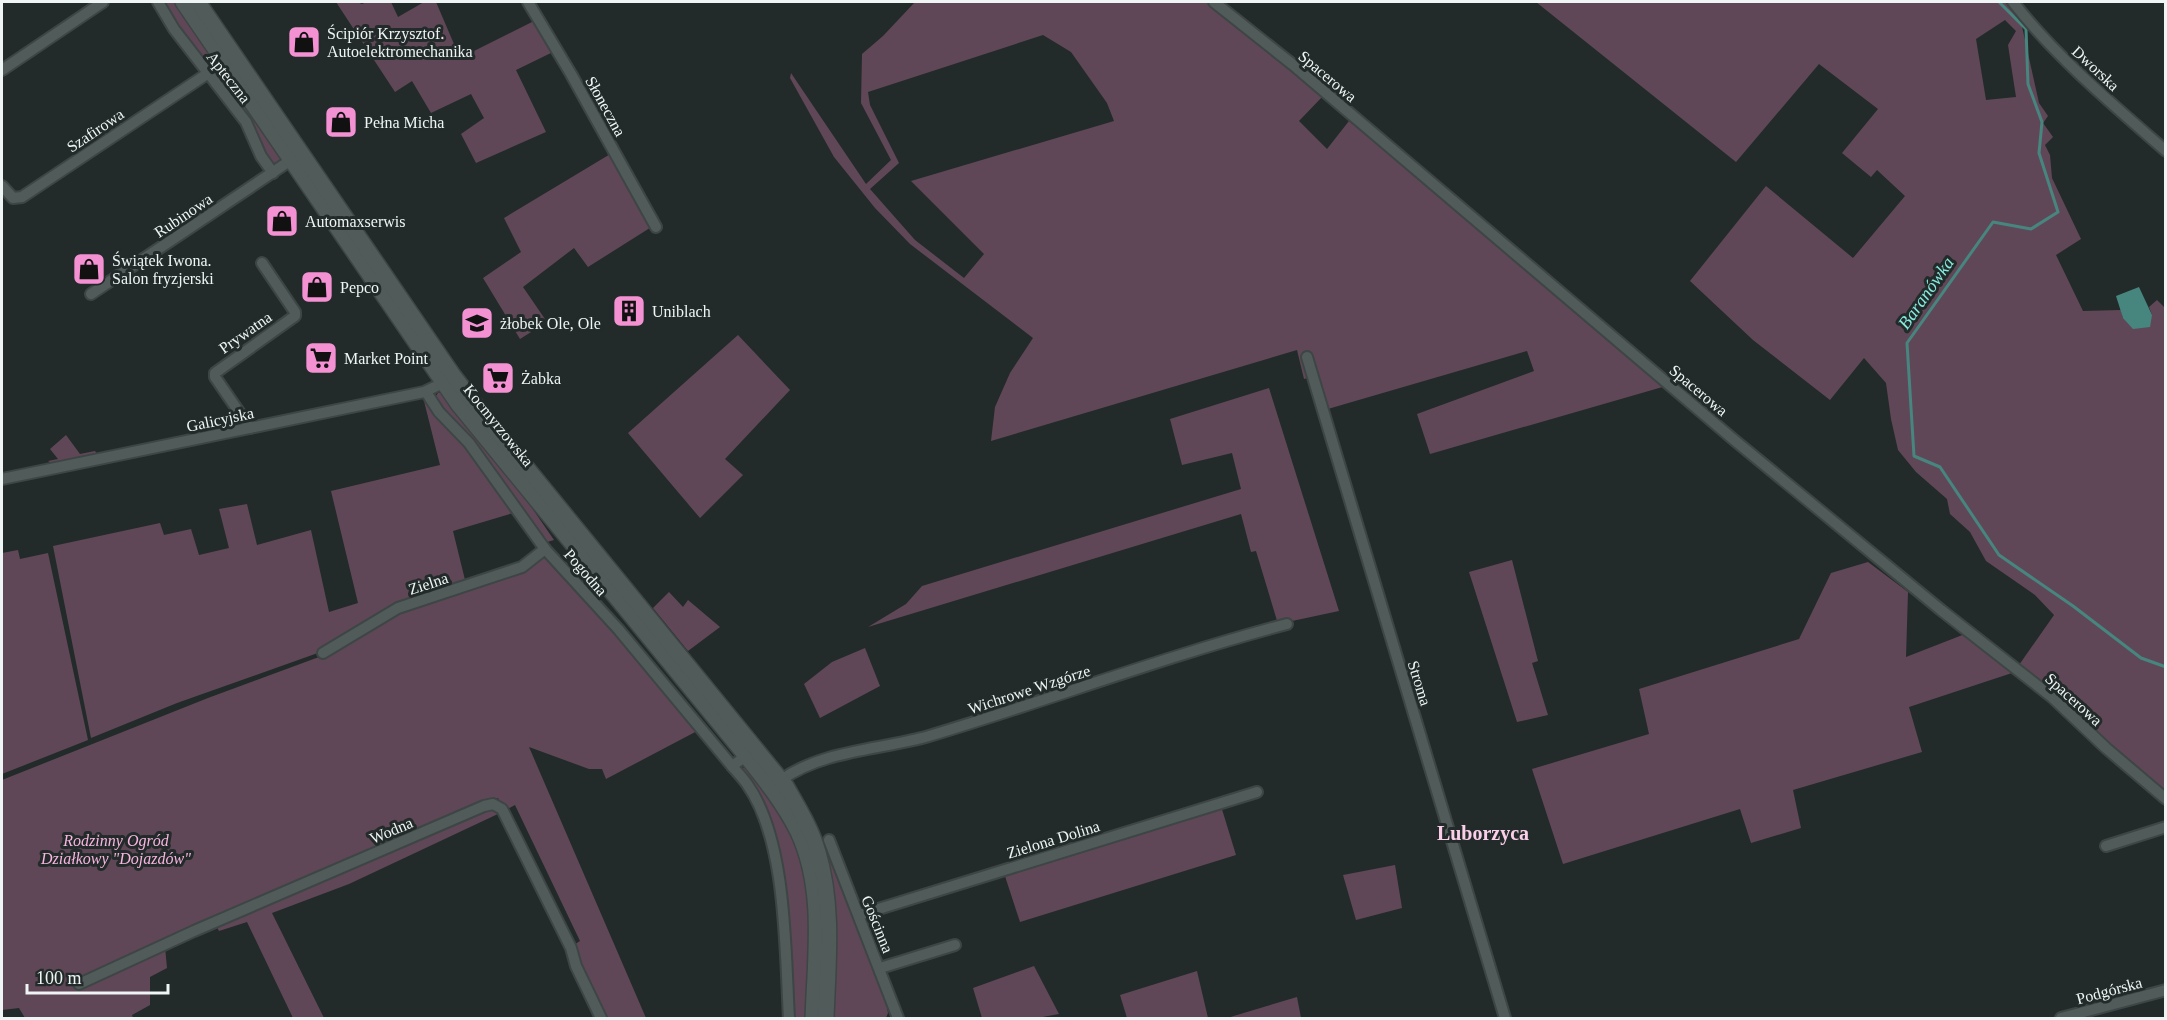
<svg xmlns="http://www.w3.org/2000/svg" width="2167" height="1020" viewBox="0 0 2167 1020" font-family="'Times New Roman',serif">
<rect width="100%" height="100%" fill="#222b2a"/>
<g fill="#604757" fill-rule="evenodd">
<path d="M 163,2 L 175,2 L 282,158 L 274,166 L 211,72 L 168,12 Z"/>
<path d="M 336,2 L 357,2 L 362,4 L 367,2 L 391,2 L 398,17 L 424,2 L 436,2 L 460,58 L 536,20 L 555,51 L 516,70 L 546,132 L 476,163 L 461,134 L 484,118 L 471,94 L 431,113 L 412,81 L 395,92 Z"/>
<path d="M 915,2 L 1213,2 L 1323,96 L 1299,121 L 1327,149 L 1349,121 L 1666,386 L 1430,454 L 1417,414 L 1534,371 L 1527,351 L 1321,411 L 1311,377 L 1304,379 L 1297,350 L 991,441 L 995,407 L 1010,373 L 1033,338 L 910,244 L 875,208 L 834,157 L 790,78 L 791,73 L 866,184 L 891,160 L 861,103 L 862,54 L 883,36 ZM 1043,35 L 1071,52 L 1107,103 L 1114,121 L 911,181 L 984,254 L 964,278 L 915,240 L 870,189 L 899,163 L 870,105 L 868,92 Z"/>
<path d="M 1536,2 L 2005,2 L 2021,22 L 2039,103 L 2048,116 L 2043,123 L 2053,137 L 2045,145 L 2050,155 L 2052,178 L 2081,239 L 2056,255 L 2083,311 L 2121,310 L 2123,318 L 2152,315 L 2149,307 L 2157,300 L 2165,308 L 2165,795 L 2019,665 L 2054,615 L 2035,595 L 1986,561 L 1970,532 L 1950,514 L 1947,499 L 1916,472 L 1898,450 L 1891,419 L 1886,383 L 1864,358 L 1830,400 L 1753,340 L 1690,281 L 1766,186 L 1853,258 L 1905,196 L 1877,170 L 1871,177 L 1842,153 L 1878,109 L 1819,64 L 1736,162 ZM 2005,20 L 2016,31 L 2008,45 L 2016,97 L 1986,100 L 1976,39 Z"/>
<path d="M 612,153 L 653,226 L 588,267 L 574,248 L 523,287 L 547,322 L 520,339 L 483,278 L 521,252 L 504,218 Z"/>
<path d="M 738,335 L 790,390 L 725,459 L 743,475 L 700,518 L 628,433 Z"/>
<path d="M 1269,388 L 1339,611 L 1278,624 L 1256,551 L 1251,552 L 1241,514 L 868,627 L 906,604 L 922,586 L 1241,489 L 1232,453 L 1182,465 L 1170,419 Z"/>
<path d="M 438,393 L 443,393 L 517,486 L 554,540 L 544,543 C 510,495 478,443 436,402 L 436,396 Z"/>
<path d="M 424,401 L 434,414 L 466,443 L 513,513 L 453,531 L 466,584 L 364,624 L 315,654 L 177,703 L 91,738 L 53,546 L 160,523 L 164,535 L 191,529 L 199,555 L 229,548 L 219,509 L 247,504 L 257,545 L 311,530 L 329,612 L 358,603 L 331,491 L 440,465 Z"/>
<path d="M 66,435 L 80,454 L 95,451 L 98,455 L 54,465 L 48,461 L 58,459 L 50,449 Z"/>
<path d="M 18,550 L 20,559 L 48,553 L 88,740 L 2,774 L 2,553 Z"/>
<path d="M 543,557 L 548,558 L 569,584 L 617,631 L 699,730 L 606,779 L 602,769 L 589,769 L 529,747 L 646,1018 L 603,1018 L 569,948 L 580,941 L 515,805 L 504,811 L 498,798 L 413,833 L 165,947 L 167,968 L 150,977 L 150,1005 L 132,1015 L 133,1018 L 25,1018 L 19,1008 L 2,1010 L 2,780 L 208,698 L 319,657 L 399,612 L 437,601 L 522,571 Z"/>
<path d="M 1512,560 L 1538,661 L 1532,663 L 1548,715 L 1517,722 L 1469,572 Z"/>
<path d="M 1868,562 L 1908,592 L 1906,657 L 1965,634 L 2015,672 L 1909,707 L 1922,752 L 1793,790 L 1801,828 L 1751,843 L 1740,809 L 1563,864 L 1532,769 L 1649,734 L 1639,689 L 1799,639 L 1831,573 Z"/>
<path d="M 669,592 L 683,607 L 688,600 L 720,627 L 688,651 L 653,608 Z"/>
<path d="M 865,648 L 880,686 L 820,718 L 804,684 L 832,662 Z"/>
<path d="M 747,765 C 763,787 780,810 792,835 C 819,891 809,958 806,1018 L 791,1018 L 780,867 L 739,771 Z"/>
<path d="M 1221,806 L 1236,855 L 1020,922 L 1003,870 Z"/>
<path d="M 490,808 L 500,813 L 349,884 L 272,913 L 324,1018 L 293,1018 L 247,922 L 219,931 L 216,925 Z"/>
<path d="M 822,841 L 886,1001 L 888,1013 L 886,1018 L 831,1018 L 835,905 L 832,875 Z"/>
<path d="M 1395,865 L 1402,908 L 1356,920 L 1343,875 Z"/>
<path d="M 1034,966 L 1059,1014 L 1037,1018 L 982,1018 L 973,988 Z"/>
<path d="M 1197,971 L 1208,1018 L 1127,1018 L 1120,995 Z"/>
<path d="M 1297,997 L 1301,1018 L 1227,1018 Z"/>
</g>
<path fill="#46867f" d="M 2139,287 L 2152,315 L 2150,327 L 2133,329 L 2123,318 L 2116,296 Z"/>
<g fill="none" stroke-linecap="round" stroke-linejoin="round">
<path stroke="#46867f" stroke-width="3" d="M 1999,2 L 2026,29 L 2028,84 L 2042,122 L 2039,153 L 2058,212 L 2031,229 L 1993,222 L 1907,343 L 1914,456 L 1940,467 L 1999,555 L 2073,606 L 2141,658 L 2166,667"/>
<g stroke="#3d4644" stroke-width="14">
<g id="minor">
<path d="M 158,2 L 174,29 L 246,122 L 261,156 L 273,173"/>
<path d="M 528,2 L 571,74 L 656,227"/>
<path d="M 1214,2 L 1292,64 L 1733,439 L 1941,610 L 2052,697 L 2106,748 L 2166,799"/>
<path d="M 2013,2 C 2057,58 2112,104 2166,151"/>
<path d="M 2,70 L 103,2"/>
<path d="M 2,186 L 13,198 L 22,197 L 207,74"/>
<path d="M 91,294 L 291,160"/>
<path d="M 1307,357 L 1505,1018"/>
<path d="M 426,392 L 439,412 L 469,443 L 545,549 L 619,630 L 732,766"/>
<path d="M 250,428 L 215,377 L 215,373 L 295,316 L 295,312 L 262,263"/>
<path d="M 2,479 L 424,392 L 443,383"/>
<path d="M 323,653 L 398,608 L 522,567 L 545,549"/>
<path d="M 746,756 L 732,766 C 737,772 743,778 747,784 C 787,840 785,950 789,1018"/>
<path d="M 781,780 C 823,750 880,750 929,736 C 1049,700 1166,656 1287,624"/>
<path d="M 829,840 L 898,1018"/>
<path d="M 2106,846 L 2166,827"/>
<path d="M 859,915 L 1257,792"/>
<path d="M 880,968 L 955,945"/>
<path d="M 79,984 L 194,931 L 484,806 L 493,804 L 502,809 L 571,948 L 576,966 L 601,1018"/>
<path d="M 2061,1018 L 2166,990"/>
</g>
</g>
<g stroke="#3d4644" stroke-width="18">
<g id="secondary">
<path d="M 183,2 L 458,404 L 746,756 C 765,780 784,804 798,832 C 825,890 815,957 813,1018"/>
<path d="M 198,2 L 453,375 L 483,414 L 786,786 C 798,807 811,828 818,852 C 834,906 828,963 826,1018"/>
</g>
</g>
<use href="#minor" stroke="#505b5a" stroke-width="10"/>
<use href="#secondary" stroke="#505b5a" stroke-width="15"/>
</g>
<defs>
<g id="shop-square" transform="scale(1.725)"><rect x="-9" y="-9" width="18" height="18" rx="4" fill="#f491d3" stroke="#222b2a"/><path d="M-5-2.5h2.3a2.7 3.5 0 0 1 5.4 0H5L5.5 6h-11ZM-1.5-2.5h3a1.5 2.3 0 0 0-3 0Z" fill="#111"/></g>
<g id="building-square" transform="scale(1.725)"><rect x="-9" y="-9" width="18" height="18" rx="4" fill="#f491d3" stroke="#222b2a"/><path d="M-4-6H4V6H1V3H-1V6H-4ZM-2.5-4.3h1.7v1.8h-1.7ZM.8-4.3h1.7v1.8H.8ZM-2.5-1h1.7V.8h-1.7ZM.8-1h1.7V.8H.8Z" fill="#111"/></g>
<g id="school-square" transform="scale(1.725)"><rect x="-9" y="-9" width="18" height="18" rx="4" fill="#f491d3" stroke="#222b2a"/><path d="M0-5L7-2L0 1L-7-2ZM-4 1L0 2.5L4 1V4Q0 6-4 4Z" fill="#111"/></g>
<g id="supermarket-square" transform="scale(1.725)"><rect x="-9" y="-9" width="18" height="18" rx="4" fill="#f491d3" stroke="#222b2a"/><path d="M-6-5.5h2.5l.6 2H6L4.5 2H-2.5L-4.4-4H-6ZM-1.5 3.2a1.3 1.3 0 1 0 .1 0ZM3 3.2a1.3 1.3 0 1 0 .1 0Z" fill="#111"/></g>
</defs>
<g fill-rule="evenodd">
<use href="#shop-square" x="304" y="42"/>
<use href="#shop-square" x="341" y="122"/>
<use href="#shop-square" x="282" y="221"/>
<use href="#shop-square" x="89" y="269"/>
<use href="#shop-square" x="317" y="287"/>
<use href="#building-square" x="629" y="311"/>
<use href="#school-square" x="477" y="323"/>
<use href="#supermarket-square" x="321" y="358"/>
<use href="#supermarket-square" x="498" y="378"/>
</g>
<g text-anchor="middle" stroke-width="6" stroke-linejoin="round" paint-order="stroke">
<g font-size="16" fill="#eef5f4" stroke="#222b2a" text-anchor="start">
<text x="327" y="39">Ścipiór Krzysztof.<tspan x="327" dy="18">Autoelektromechanika</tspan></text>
<text x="364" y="128">Pełna Micha</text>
<text x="305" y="227">Automaxserwis</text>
<text x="112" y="266">Świątek Iwona.<tspan x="112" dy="18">Salon fryzjerski</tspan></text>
<text x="340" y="293">Pepco</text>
<text x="652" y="317">Uniblach</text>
<text x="500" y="329">żłobek Ole, Ole</text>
<text x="344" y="364">Market Point</text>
<text x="521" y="384">Żabka</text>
</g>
<g font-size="16" fill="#eef5f4" stroke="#222b2a">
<text transform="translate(2096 68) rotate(43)" y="6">Dworska</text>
<text transform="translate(1328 76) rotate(40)" y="6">Spacerowa</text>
<text transform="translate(229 77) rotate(52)" y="6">Apteczna</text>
<text transform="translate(606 106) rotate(61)" y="6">Słoneczna</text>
<text transform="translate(95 130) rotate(-34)" y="6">Szafirowa</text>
<text transform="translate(183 215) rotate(-34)" y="6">Rubinowa</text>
<text transform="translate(245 332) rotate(-35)" y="6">Prywatna</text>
<text transform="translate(1699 390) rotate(40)" y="6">Spacerowa</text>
<text transform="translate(220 419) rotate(-12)" y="6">Galicyjska</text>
<text transform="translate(499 425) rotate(51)" y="6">Kocmyrzowska</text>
<text transform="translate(586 572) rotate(49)" y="6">Pogodna</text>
<text transform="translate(428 583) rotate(-18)" y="6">Zielna</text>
<text transform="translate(1420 683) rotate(73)" y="6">Stroma</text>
<text transform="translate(1029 689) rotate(-18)" y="6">Wichrowe Wzgórze</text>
<text transform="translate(2074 699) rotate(42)" y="6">Spacerowa</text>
<text transform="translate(391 830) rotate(-23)" y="6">Wodna</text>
<text transform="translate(1053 839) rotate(-17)" y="6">Zielona Dolina</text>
<text transform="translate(878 924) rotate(68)" y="6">Gościnna</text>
<text transform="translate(2109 990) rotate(-15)" y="6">Podgórska</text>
</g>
<g font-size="16" font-style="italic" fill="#f9b4e0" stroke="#222b2a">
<text x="116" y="846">Rodzinny Ogród<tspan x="116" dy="18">Działkowy "Dojazdów"</tspan></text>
</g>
<g font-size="18" font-style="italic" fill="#86ece1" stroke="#222b2a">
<text transform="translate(1926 293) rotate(-55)" y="6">Baranówka</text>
</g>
<g font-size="20" font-weight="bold" fill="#fbcfea" stroke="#222b2a">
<text x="1483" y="840">Luborzyca</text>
</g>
</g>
<rect width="2167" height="1020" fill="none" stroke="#eef5f4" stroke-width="6"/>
<path d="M27 984v9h141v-9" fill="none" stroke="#eef5f4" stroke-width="3"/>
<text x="36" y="984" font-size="18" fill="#eef5f4" stroke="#222b2a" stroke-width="4.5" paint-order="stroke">100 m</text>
</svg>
